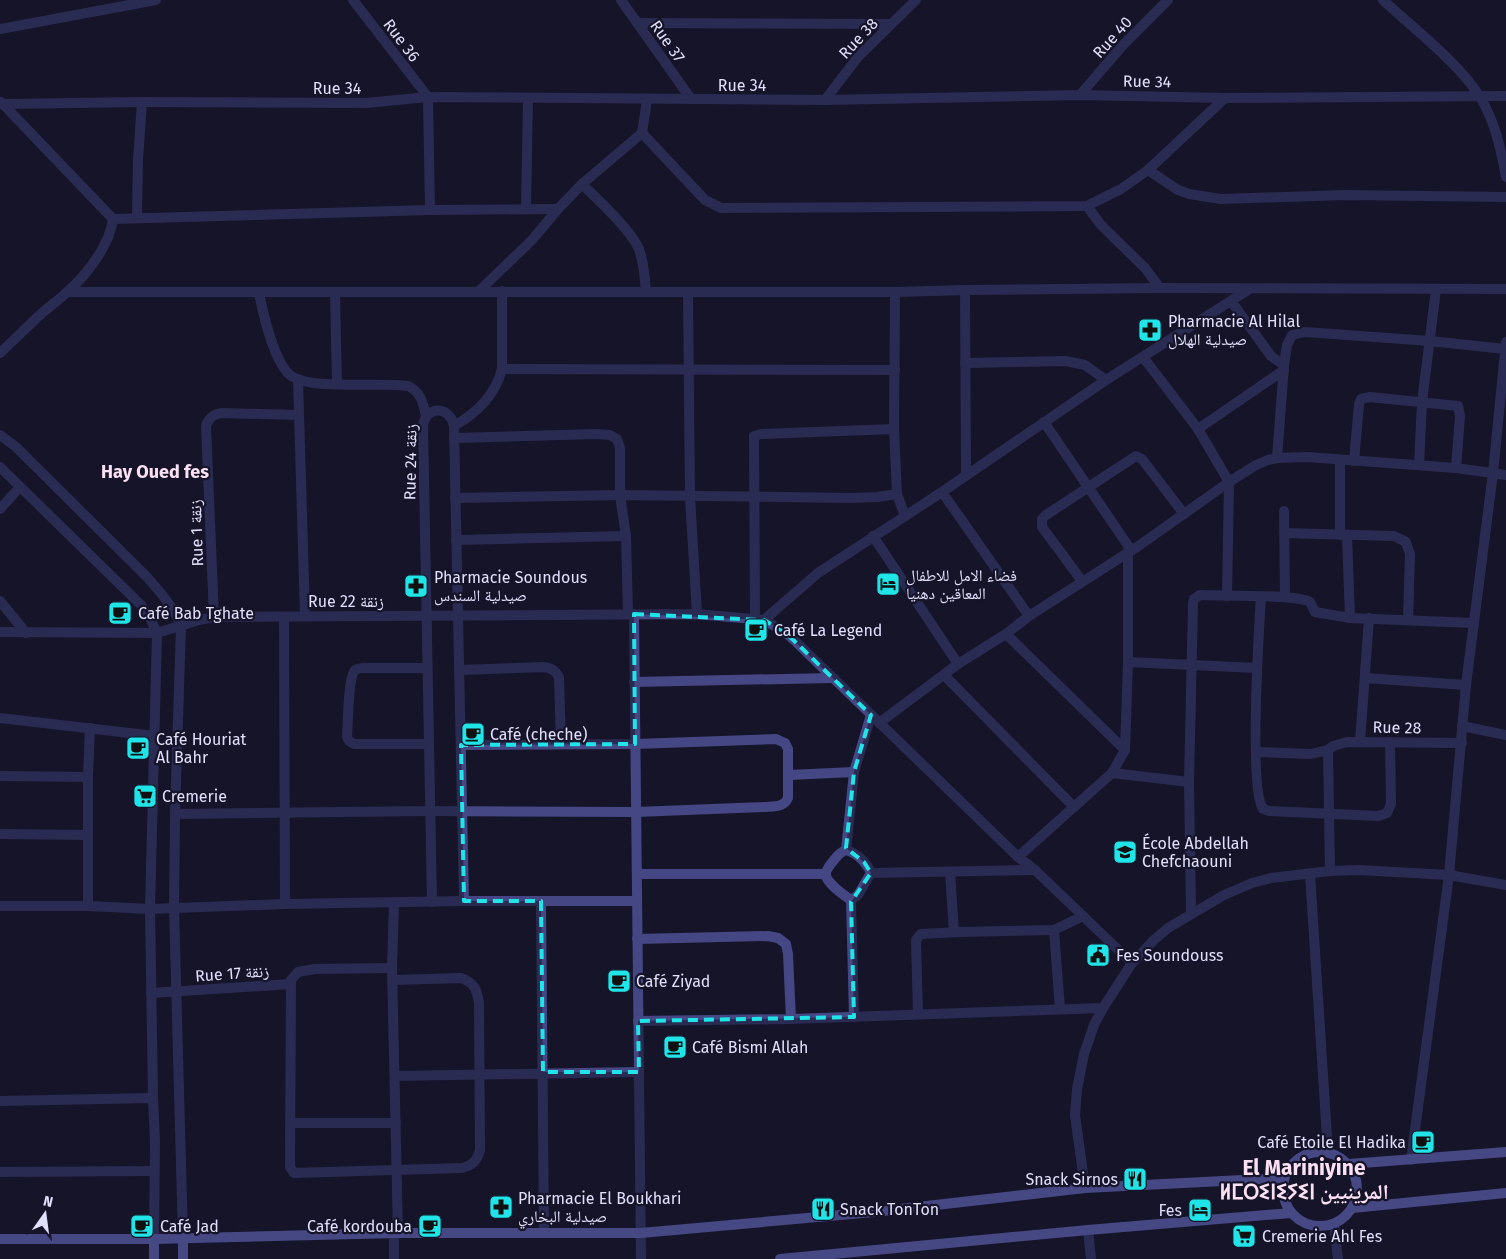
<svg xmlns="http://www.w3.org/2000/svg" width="1506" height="1259" viewBox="0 0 1506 1259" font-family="'Fira Sans','Noto Naskh Arabic','Noto Sans Tifinagh',sans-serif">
<rect width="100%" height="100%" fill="#161429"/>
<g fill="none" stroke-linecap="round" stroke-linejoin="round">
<g stroke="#444783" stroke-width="10">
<path d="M 353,0 L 428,97 L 430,210"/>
<path d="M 621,0 L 691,99"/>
<path d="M 1383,0 C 1412,27 1460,64 1480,97 C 1495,121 1501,150 1506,177"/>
<path d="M 637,23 L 891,24"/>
<path d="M 0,29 L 156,0"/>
<path d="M 1080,95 L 1123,45 L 1168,0"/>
<path d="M 825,100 L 858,57 L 916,0"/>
<path d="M 1,102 L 113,219 L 430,210 L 558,209"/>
<path d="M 3,104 L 142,102 L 366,103 L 428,97 L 825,100 L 1080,95 L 1225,98 L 1506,96"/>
<path d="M 642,133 L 705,200 L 721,208 L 1087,206 L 1121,189 L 1148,170 L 1225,98"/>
<path d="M 1148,170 L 1178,190 L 1189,194 L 1221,199 L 1345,195 L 1506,197"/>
<path d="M 582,184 C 598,200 630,229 639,249 C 644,263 645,277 646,292"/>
<path d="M 1087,206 L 1101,225 L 1145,268 L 1160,288"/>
<path d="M 526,209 L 528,99"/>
<path d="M 137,218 L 138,160 L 142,102"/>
<path d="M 965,290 L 966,475"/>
<path d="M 479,291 L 532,240 L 558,209 L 582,184 L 642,133 L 647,100"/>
<path d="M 67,292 L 895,292 L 965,290 L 1160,288 L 1506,289"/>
<path d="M 335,292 L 337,384"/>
<path d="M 688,292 L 690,497 L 697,614"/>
<path d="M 895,292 L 894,429 L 897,494 L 905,516"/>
<path d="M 259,293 C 263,313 275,367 293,377 C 315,390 380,382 408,386 C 421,392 423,403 426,416"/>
<path d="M 1231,301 L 1271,356 L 1284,365"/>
<path d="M 0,353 C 14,340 28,326 42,313 C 50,306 59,300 66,293 C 86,276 110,245 113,219"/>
<path d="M 1143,357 L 1198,429 L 1229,482 L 1227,596"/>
<path d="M 965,363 L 1066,361 L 1085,365 L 1106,380"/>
<path d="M 502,369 L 895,370"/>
<path d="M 298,379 L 305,616"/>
<path d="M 1044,422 L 1131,550"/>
<path d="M 454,426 C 477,413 495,396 502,369 L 502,291"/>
<path d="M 1198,429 L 1284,370"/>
<path d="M 0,435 L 16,447 L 146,576 C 160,592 173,606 181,626 L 175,814 L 174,907 L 183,1238"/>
<path d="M 454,438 L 596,434 L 610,435 L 617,439 L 620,448 L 620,495 L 626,536 L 628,614"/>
<path d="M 1277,458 L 1284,365 L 1287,345 L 1292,335 L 1305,332 L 1430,341 L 1505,349"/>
<path d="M 1340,460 L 1340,535"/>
<path d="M 1354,461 L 1359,404 L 1361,399 L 1370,397 L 1458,406 L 1460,416 L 1456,468"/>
<path d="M 1419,465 L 1422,402 L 1436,289"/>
<path d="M 0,467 L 141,605 L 150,618 L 157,633 L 150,909 L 153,1098 L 155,1141 L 154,1239"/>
<path d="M 942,492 L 1029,616"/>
<path d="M 455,498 L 620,495 L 852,498 L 877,497 L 897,494"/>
<path d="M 0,509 L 20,487"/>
<path d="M 1284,511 L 1285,597"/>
<path d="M 1284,533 L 1394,536 L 1406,542 L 1410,554 L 1408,620"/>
<path d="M 1347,535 L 1350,618"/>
<path d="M 873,536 L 958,664"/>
<path d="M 456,540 L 626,536"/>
<path d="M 1082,581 L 1042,527 L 1042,519 L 1046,515 L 1136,456 L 1142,459 L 1184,514"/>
<path d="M 1261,596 C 1259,629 1249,789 1263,809 L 1269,811 L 1378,816 L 1387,813 L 1391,804 L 1390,742"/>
<path d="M 0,601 L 26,633"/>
<path d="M 634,614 L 641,1259"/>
<path d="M 214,617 L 206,426 C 209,417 214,414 222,413 L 299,415"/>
<path d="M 284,617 L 285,904"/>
<path d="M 755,618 L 754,436 L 761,434 L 894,429"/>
<path d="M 764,620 L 818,573 L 942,492 L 1106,380 L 1248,290"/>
<path d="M 0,632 L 157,633 L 199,620 L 214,617 L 697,614 L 764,620 L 785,632 L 794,640 L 1018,857 L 1035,870 L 1132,963"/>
<path d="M 1006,634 L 1125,750"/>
<path d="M 1128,662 L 1257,668"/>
<path d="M 427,668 L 363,668 C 361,668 357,669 355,670 C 348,677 348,725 347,737 L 349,741 L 354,744 L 429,744"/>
<path d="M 459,670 L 543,667 C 551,668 555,670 559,677 L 561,744"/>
<path d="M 944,675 L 1074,807"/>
<path d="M 1365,678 L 1466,685"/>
<path d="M 634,682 L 832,678"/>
<path d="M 0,718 L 155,736"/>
<path d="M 879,723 L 958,664 L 1006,634 L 1029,616 L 1137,547 L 1229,482 L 1256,465 L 1268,460 L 1277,458 L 1307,457 L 1456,468 L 1506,475"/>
<path d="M 1462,726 L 1506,735"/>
<path d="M 1360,742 L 1369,618"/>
<path d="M 1256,752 L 1311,754 L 1328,750"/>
<path d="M 1112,773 L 1189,782"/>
<path d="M 789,775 L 854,772"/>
<path d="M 0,776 L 88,777"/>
<path d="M 175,814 L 430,811 L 636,812 L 763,807 C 773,806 784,808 788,798 L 788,749 L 785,743 L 776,739 L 635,744 L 461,745"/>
<path d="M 0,834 L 88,835"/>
<path d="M 846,850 L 854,772 L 871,715"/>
<path d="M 846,850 C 857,853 867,863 871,873 L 858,895 L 851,900 C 845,896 825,882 826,874 C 826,869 831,864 834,860 C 837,856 840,852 846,850 Z"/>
<path d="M 1018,857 L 1112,773 L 1125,750 L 1128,662 L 1128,551"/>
<path d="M 1330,871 L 1328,750 L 1333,746 L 1347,742 L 1462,743"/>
<path d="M 950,872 L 954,932"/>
<path d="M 871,873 L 1035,870"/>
<path d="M 637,874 L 826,874"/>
<path d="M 1310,874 L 1328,1152"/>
<path d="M 851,900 L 854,1017"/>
<path d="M 541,901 L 544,1232"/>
<path d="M 432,902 L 423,425 C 427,405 450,406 454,426 L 464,901"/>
<path d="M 394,903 L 392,968 L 398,1233"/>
<path d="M 0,906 L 88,906 L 150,909 L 285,904 L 464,901 L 637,901"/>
<path d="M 88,906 L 88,777 L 90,728"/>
<path d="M 1191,914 L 1189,782 L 1193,603 L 1194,599 L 1200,595 C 1220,596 1297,594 1310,602 L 1315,612 L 1350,618 L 1474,623"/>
<path d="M 1054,930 L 1060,1009"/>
<path d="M 637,939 L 768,936 L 778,938 L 786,944 L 788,954 L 791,1019"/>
<path d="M 392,968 L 315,969 L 298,972 L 291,980 L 290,1167 L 294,1173 L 462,1168 C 473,1165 477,1161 480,1150 L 479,1003 C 477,990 475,983 461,978 L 393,980"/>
<path d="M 151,993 L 291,984"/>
<path d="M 918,1014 L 916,940 L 921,934 L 960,932 L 1054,930 L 1083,916"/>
<path d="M 638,1021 L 791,1019 L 1103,1008"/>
<path d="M 396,1076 L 639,1072"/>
<path d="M 0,1101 L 153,1098"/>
<path d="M 291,1123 L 396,1123"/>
<path d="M 1411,1160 L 1449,875 L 1466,685 L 1493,473 L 1506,342"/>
<path d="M 0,1172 L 154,1171"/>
<path d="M 1085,1188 L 1075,1115 L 1077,1089 L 1084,1054 L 1094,1025 L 1103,1008 L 1132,963 L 1155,939 L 1168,928 L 1224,895 L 1252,883 L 1271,878 L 1330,871 L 1359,870 L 1449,875 L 1506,885"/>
<path d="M 1334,1224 L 1338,1259"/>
<path d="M 1088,1230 L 1091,1259"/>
<path d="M 394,1233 L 394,1259"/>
</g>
<g stroke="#8087f2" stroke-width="10">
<circle cx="1320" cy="1189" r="37"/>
<path d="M 1349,1164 L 1506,1152"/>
<path d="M 1352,1208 L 1506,1193"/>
<path d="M 0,1239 L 154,1239 L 398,1233 L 641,1233 L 874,1212 L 1085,1188 L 1284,1178"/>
<path d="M 154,1259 L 154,1239"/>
<path d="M 183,1259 L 183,1238"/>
<path d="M 780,1259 L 1088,1230 L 1291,1213"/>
</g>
</g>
<path d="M0 0H1506V1259H0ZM 634,614 L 764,620 L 785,632 L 871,715 L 854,772 L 846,848 L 864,862 L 871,873 L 851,902 L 854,1017 L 638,1021 L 639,1072 L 543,1072 L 541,901 L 464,901 L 461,745 L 635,744 Z" fill="#161429" fill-opacity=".55" fill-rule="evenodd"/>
<path fill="none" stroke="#1fe5e8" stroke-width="4" stroke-dasharray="10 6" stroke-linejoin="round" d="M 634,614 L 764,620 L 785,632 L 871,715 L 854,772 L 846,848 L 864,862 L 871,873 L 851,902 L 854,1017 L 638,1021 L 639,1072 L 543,1072 L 541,901 L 464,901 L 461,745 L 635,744 Z"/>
<defs>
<g id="pharmacy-square" transform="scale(1.25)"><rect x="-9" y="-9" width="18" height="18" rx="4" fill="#1fe5e8" stroke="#161429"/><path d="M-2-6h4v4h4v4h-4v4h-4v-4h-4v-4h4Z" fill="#111"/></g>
<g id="hotel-square" transform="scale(1.25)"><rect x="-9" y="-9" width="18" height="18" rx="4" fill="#1fe5e8" stroke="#161429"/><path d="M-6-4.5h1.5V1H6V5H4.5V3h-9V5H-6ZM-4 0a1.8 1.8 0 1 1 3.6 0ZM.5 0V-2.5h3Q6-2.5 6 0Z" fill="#111"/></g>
<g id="cafe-square" transform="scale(1.25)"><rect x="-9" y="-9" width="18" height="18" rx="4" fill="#1fe5e8" stroke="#161429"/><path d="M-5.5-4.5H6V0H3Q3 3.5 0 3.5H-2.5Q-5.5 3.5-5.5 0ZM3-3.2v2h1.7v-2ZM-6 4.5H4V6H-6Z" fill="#111"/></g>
<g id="supermarket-square" transform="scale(1.25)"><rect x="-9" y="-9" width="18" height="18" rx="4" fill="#1fe5e8" stroke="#161429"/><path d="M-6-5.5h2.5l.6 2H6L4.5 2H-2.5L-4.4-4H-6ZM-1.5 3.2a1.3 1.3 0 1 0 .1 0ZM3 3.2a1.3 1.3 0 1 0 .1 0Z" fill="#111"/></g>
<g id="school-square" transform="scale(1.25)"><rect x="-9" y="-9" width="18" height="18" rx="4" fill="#1fe5e8" stroke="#161429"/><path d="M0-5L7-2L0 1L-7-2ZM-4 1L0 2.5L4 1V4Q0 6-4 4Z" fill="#111"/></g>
<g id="civic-square" transform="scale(1.25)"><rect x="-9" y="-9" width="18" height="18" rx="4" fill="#1fe5e8" stroke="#161429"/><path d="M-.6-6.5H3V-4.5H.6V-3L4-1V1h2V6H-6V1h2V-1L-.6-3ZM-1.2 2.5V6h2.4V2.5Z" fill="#111"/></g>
<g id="restaurant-square" transform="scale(1.25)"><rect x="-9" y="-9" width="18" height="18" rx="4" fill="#1fe5e8" stroke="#161429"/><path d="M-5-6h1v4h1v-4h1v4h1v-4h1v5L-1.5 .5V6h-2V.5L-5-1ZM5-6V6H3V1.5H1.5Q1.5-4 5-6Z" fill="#111"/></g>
</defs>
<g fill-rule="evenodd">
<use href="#pharmacy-square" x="1150" y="330"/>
<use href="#hotel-square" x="888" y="584"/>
<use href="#pharmacy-square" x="416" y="586"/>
<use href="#cafe-square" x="120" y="613"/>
<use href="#cafe-square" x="756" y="630"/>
<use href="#cafe-square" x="473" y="734"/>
<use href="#cafe-square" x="138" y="748"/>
<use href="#supermarket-square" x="145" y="796"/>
<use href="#school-square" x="1125" y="852"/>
<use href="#civic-square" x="1098" y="955"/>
<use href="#cafe-square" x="619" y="981"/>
<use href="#cafe-square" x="675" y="1047"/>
<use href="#cafe-square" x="1423" y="1142"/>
<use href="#restaurant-square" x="1135" y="1179"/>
<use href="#pharmacy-square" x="501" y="1207"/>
<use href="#restaurant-square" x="823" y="1209"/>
<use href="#hotel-square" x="1200" y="1210"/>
<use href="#cafe-square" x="142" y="1226"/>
<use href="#cafe-square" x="430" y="1226"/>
<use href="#supermarket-square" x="1244" y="1236"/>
</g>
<g text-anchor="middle" stroke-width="4.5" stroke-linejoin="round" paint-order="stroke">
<g font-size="16" fill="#e0dffc" stroke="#161429">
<text transform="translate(1112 37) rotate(-48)" y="6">Rue 40</text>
<text transform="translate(858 38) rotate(-47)" y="6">Rue 38</text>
<text transform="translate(402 40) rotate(53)" y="6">Rue 36</text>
<text transform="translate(668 41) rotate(55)" y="6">Rue 37</text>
<text transform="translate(1147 81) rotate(1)" y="6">Rue 34</text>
<text x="742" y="91">Rue 34</text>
<text x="337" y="94">Rue 34</text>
<text transform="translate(410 462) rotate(-89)" y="6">Rue 24 زنقة</text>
<text transform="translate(196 533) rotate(-92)" y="6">Rue 1 زنقة</text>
<text x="346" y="607">Rue 22 زنقة</text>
<text transform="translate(1397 727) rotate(1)" y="6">Rue 28</text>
<text transform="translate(232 973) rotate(-4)" y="6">Rue 17 زنقة</text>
</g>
<g font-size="16" fill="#e0dffc" stroke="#161429" text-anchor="start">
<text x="1168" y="327">Pharmacie Al Hilal<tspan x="1168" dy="18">صيدلية الهلال</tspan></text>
<text x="906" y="581">فضاء الامل للاطفال<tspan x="906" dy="18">المعاقين دهنيا</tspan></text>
<text x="434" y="583">Pharmacie Soundous<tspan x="434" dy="18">صيدلية السندس</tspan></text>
<text x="138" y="619">Café Bab Tghate</text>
<text x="774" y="636">Café La Legend</text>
<text x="490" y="740">Café (cheche)</text>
<text x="156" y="745">Café Houriat<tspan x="156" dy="18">Al Bahr</tspan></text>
<text x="162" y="802">Cremerie</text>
<text x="1142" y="849">École Abdellah<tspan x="1142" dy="18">Chefchaouni</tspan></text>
<text x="1116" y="961">Fes Soundouss</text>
<text x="636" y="987">Café Ziyad</text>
<text x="692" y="1053">Café Bismi Allah</text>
<text x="1406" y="1148" text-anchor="end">Café Etoile El Hadika</text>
<text x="1118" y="1185" text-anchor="end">Snack Sirnos</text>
<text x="518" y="1204">Pharmacie El Boukhari<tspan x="518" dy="18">صيدلية البخاري</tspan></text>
<text x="840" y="1215">Snack TonTon</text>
<text x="1182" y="1216" text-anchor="end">Fes</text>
<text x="160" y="1232">Café Jad</text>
<text x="412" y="1232" text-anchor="end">Café kordouba</text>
<text x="1262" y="1242">Cremerie Ahl Fes</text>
</g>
<g font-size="18" font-weight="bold" fill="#fce1f4" stroke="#161429">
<text x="155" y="478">Hay Oued fes</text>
</g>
<g font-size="21" font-weight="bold" fill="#fce1f4" stroke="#161429">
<text x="1304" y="1175">El Mariniyine<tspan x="1304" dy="24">ⵍⵎⵔⵉⵏⵉⵢⵉⵏ المرينيين</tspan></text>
</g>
</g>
<g transform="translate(45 1214) rotate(14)" stroke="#161429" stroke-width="4" paint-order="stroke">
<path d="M0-4L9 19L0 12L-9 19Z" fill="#e0dffc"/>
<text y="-8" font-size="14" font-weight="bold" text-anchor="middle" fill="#e0dffc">N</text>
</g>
</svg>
